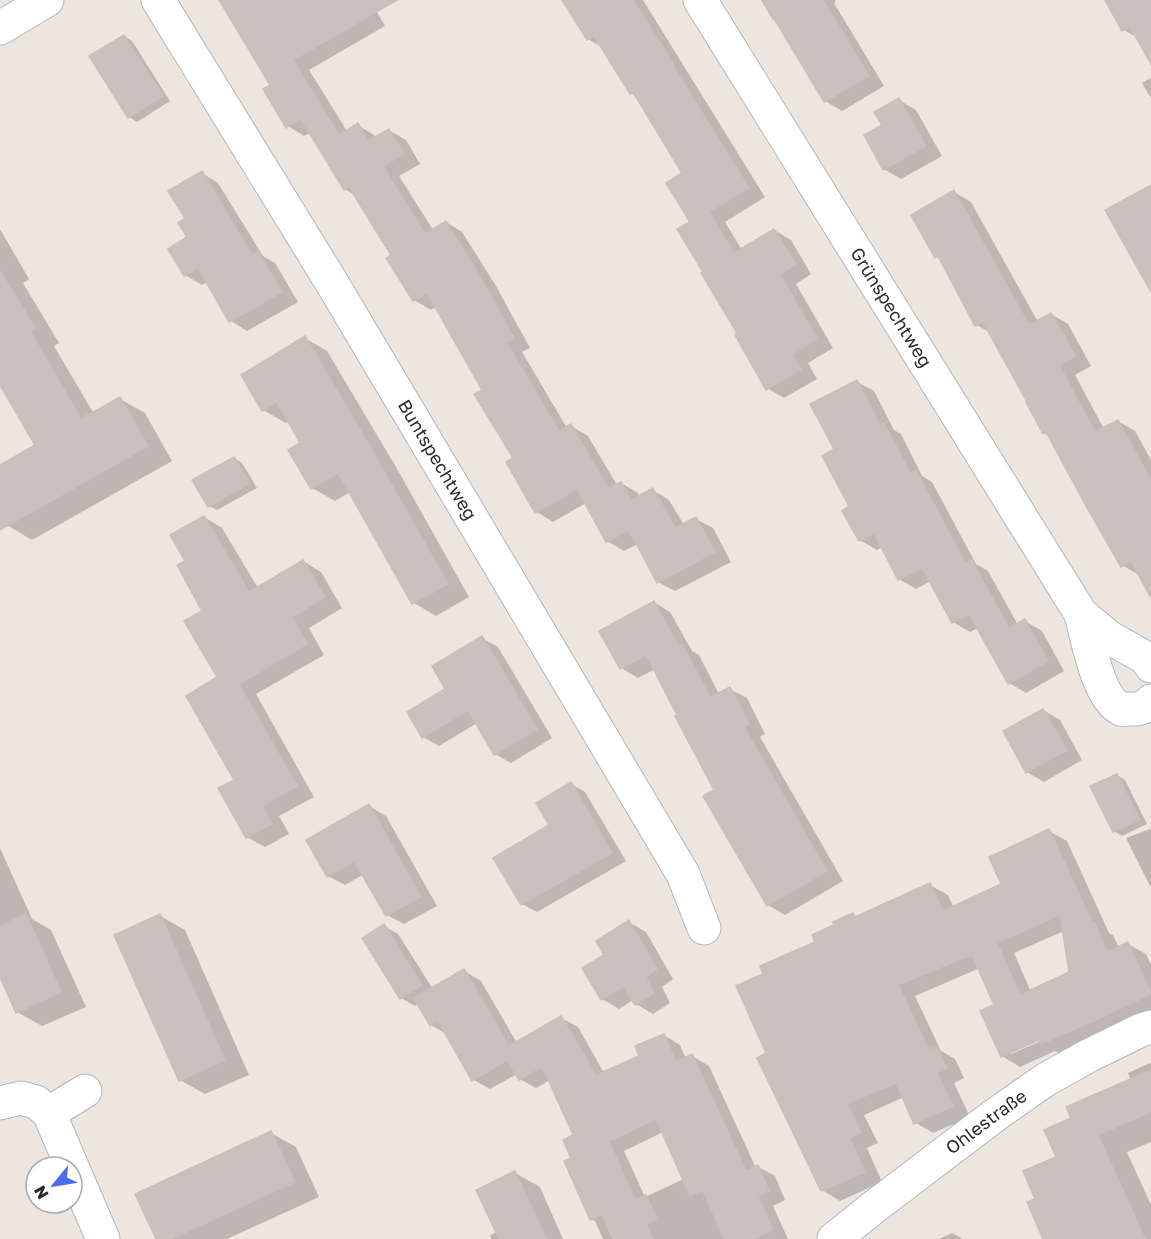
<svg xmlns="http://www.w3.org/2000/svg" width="1151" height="1239" viewBox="0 0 1151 1239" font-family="'Golos Text',sans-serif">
<rect width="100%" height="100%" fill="#ece6de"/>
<g fill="#0003" fill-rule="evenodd">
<path d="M 221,0 L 386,0 L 374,7 L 385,26 L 309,70 L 347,131 L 358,125 L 374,135 L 376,138 L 389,130 L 406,140 L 420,164 L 399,176 L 433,230 L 446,222 L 462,232 L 496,286 L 530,348 L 522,352 L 567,428 L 571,426 L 588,436 L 617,485 L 621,483 L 638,493 L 640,497 L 653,490 L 669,500 L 684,525 L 696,519 L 713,528 L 731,562 L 675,591 L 658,582 L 638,544 L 624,551 L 607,541 L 586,503 L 553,522 L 537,512 L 484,390 L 437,306 L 431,310 L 414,300 L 393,255 L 356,196 L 345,189 L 310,133 L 304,136 L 288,126 L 272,85 Z"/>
<path d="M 564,0 L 643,0 L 765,197 L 725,222 L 742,250 L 774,230 L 791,240 L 811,274 L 796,284 L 833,348 L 808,363 L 817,379 L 784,398 L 767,388 L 739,334 L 705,272 L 692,222 L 684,174 L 637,97 L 631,93 L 603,48 L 588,39 Z"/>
<path d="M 761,0 L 835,0 L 836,2 L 834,3 L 884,86 L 842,111 L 825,101 L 778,22 L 773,20 Z"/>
<path d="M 1106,0 L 1151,0 L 1151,61 L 1138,38 L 1124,30 Z"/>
<path d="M 124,36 L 132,41 L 170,101 L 137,122 L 129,117 Z"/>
<path d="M 1151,78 L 1151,98 L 1142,83 Z"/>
<path d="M 899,100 L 916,110 L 942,156 L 901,179 L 884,169 L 884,126 Z"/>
<path d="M 202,173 L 218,183 L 263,256 L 275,263 L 298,302 L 247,331 L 231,321 L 208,281 L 202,285 L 185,275 L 189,238 L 187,219 Z"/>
<path d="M 954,192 L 971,202 L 1038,322 L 1051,314 L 1068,324 L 1091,366 L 1075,375 L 1104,429 L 1118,421 L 1135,431 L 1151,460 L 1151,595 L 1139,575 L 1122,565 L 1051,437 L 1044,433 L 992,334 L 977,325 L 941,260 L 936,257 Z"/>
<path d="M 0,229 L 29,279 L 23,283 L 59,343 L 54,346 L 94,414 L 120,399 L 145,413 L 172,461 L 32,540 L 0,521 L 0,467 L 37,445 L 0,382 Z"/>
<path d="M 305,338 L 327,351 L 396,467 L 469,597 L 436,616 L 414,603 L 350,492 L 335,501 L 312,488 L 302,443 L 289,421 L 286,423 L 263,410 Z"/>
<path d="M 857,382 L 874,391 L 894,430 L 901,434 L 922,476 L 932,482 L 976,564 L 988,571 L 1018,625 L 1025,621 L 1042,631 L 1064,671 L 1026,693 L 1009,683 L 978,628 L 970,632 L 953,622 L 931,581 L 916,589 L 899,579 L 882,547 L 877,550 L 860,540 L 836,450 Z"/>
<path d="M 234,458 L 242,463 L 257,488 L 217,510 L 209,506 Z"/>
<path d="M 204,517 L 222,528 L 258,588 L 303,561 L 321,572 L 342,608 L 309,628 L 324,655 L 256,694 L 314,797 L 279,816 L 289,834 L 265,847 L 247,837 L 236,780 L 219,678 L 204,611 L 187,561 Z"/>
<path d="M 654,602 L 670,612 L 692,651 L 699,655 L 719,694 L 730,689 L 747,698 L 765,734 L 760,737 L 843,881 L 785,915 L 768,905 L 716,791 L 655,669 L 638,678 L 621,668 Z"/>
<path d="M 482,638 L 498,647 L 552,738 L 511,763 L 495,754 L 477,723 L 439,746 L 423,737 L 447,689 Z"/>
<path d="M 1043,710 L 1060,720 L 1082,760 L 1044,782 L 1027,772 Z"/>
<path d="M 1117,775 L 1125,780 L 1147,824 L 1122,836 L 1114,831 Z"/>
<path d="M 571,784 L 585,792 L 626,861 L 537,912 L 522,904 L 551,825 Z"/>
<path d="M 369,806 L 386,816 L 437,906 L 404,924 L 387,915 L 364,874 L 345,885 L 328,876 Z"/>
<path d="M 1150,829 L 1151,830 L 1151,888 L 1126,838 Z"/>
<path d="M 1049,831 L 1067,841 L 1109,933 L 1113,935 L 1119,948 L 1128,944 L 1146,954 L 1151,965 L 1151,1012 L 1060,1054 L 1055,1051 L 1020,1067 L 1002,1056 L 996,1006 L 980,968 L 915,996 L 941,1051 L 955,1059 L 964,1078 L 954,1083 L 970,1117 L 933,1133 L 916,1123 L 904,1097 L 864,1115 L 878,1143 L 867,1148 L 882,1182 L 840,1201 L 822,1190 L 768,1054 L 765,975 L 817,943 L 835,926 L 853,915 L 858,917 L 930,885 L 948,895 L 954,908 L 1003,885 ZM 1064,931 L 1071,973 L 1031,992 L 1014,953 ZM 1045,1036 L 1046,1039 L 1011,1054 L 1011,1051 Z"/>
<path d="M 0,848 L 32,919 L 51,930 L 86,1007 L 42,1026 L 17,1012 L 0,974 Z"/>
<path d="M 160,916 L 185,930 L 249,1075 L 205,1094 L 180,1080 Z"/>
<path d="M 629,922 L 646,932 L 673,979 L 662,987 L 670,1003 L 653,1014 L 636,1004 L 633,1000 L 619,1009 L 602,999 L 607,955 Z"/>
<path d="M 384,926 L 398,934 L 433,989 L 464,971 L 481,981 L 517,1043 L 561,1018 L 578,1027 L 604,1073 L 641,1057 L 664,1035 L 680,1045 L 686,1059 L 692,1056 L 709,1066 L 756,1168 L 758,1167 L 775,1176 L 785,1200 L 773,1206 L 788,1239 L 603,1239 L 595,1221 L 591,1219 L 573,1159 L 575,1136 L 550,1080 L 536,1088 L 520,1079 L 517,1074 L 490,1089 L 474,1080 L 448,1035 L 431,1025 L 419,1003 L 415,1006 L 401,998 ZM 663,1132 L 684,1179 L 645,1197 L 624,1151 Z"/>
<path d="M 1150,1063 L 1151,1064 L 1151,1142 L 1127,1152 L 1151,1205 L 1151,1239 L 1045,1239 L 1037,1199 L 1058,1157 L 1073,1119 L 1131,1080 L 1128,1073 Z"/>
<path d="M 271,1133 L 296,1147 L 319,1197 L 227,1239 L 158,1239 Z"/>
<path d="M 515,1173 L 540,1187 L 563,1239 L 491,1239 L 490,1235 L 497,1232 Z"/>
<path d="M 952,1233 L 963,1239 L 939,1239 Z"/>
</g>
<g fill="#c7c2be" stroke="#c7c1b8" stroke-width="1.5" fill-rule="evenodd">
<path d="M 219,0 L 397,0 L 293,60 L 339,135 L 358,123 L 368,141 L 389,129 L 404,154 L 383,166 L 425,234 L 446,221 L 479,275 L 514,338 L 507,343 L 559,431 L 571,424 L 608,488 L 621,482 L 631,500 L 653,488 L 675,528 L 696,517 L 715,552 L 657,583 L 629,530 L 606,542 L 577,489 L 535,513 L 506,462 L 513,458 L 474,394 L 482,390 L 427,293 L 413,301 L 386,258 L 391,255 L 349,187 L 344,190 L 301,119 L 286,128 L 263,89 L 270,85 Z"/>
<path d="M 562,0 L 633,0 L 674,65 L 673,66 L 749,188 L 709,212 L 734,253 L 774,229 L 796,264 L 780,274 L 817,339 L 792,354 L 801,369 L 766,390 L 735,335 L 737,333 L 701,273 L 703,272 L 677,229 L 690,222 L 666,183 L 682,173 L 633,92 L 630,94 L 594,36 L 587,40 Z"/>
<path d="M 763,0 L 823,0 L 869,76 L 824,102 Z"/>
<path d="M 1105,0 L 1151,0 L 1151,64 L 1130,27 L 1122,31 Z"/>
<path d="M 124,35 L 163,96 L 128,118 L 89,56 Z"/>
<path d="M 899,98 L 926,146 L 883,170 L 864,135 L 882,125 L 874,112 Z"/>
<path d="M 202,171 L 252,255 L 258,252 L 282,292 L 229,322 L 198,268 L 184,276 L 168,249 L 187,237 L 178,223 L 185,218 L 168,191 Z"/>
<path d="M 1151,185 L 1151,292 L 1105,210 Z"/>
<path d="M 954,190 L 1029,325 L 1051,313 L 1076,356 L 1059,365 L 1095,432 L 1118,420 L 1151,480 L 1151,598 L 1131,561 L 1121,567 L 1086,506 L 1046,432 L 1043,434 L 1026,402 L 1027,402 L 983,322 L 975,326 L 938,256 L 935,258 L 911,215 Z"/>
<path d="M 0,271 L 35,328 L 30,331 L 81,419 L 120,397 L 148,446 L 0,530 L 0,465 L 35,445 L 0,385 Z"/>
<path d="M 305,336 L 373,452 L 448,584 L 412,604 L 338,473 L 311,489 L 288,450 L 300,443 L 277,402 L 262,411 L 241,375 Z"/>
<path d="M 857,380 L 880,425 L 884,423 L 910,473 L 916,470 L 965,563 L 971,559 L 1009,628 L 1025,619 L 1048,661 L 1008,684 L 969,614 L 952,623 L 922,568 L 898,580 L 874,533 L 859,541 L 842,511 L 849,506 L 822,456 L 834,449 L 810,404 Z"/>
<path d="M 234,457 L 250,483 L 208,507 L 192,480 Z"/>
<path d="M 204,516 L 249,592 L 303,560 L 325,597 L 292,617 L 307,644 L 239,684 L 297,786 L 262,806 L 272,824 L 246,838 L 218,788 L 234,780 L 186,696 L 217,677 L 184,621 L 202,611 L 177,565 L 185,561 L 170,535 Z"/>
<path d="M 654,601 L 678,646 L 682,644 L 710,697 L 730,687 L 749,724 L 744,727 L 827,871 L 767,906 L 703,796 L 714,790 L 675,716 L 677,715 L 646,655 L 620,669 L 599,631 Z"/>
<path d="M 482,636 L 537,729 L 494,755 L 468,710 L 422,738 L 407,712 L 445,689 L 432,666 Z"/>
<path d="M 1043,709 L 1067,750 L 1026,773 L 1003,731 Z"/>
<path d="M 1117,774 L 1140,820 L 1113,832 L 1090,786 Z"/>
<path d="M 571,782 L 612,853 L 521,905 L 493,858 L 549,825 L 536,803 Z"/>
<path d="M 369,804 L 421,897 L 386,916 L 354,861 L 327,877 L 306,840 Z"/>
<path d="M 1049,829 L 1093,924 L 1095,923 L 1107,952 L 1128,942 L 1151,994 L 1092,1022 L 1092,1021 L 1041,1044 L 1039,1040 L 1001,1057 L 980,1011 L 994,1005 L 972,955 L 963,959 L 963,958 L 898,985 L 929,1050 L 937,1047 L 947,1068 L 937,1073 L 953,1106 L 914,1124 L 896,1083 L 847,1104 L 861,1133 L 850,1138 L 865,1172 L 821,1191 L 757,1058 L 766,1053 L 736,986 L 763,974 L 760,966 L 815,942 L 812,935 L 834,925 L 833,922 L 853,913 L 855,917 L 930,883 L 943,911 L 1001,884 L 989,857 ZM 1060,915 L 1069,972 L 1020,995 L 997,943 Z"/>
<path d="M 26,914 L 61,992 L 16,1013 L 0,977 L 0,926 Z"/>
<path d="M 160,914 L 225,1060 L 179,1081 L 114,935 Z"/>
<path d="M 629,920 L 657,969 L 646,977 L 654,993 L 635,1005 L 623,986 L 601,1000 L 582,968 L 604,955 L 596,941 Z"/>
<path d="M 384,924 L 422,985 L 400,999 L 362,938 Z"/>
<path d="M 464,969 L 509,1046 L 561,1016 L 596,1075 L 639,1056 L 635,1046 L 664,1034 L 676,1062 L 692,1054 L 746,1171 L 758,1165 L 769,1191 L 758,1196 L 773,1230 L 752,1239 L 724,1239 L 703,1190 L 690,1196 L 656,1119 L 609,1141 L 635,1200 L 646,1195 L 657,1219 L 646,1224 L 653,1239 L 613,1239 L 602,1215 L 590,1220 L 564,1161 L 571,1158 L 563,1140 L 573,1135 L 542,1066 L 519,1080 L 507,1060 L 472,1081 L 438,1021 L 430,1026 L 414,998 Z"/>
<path d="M 1151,1070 L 1151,1112 L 1098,1135 L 1145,1239 L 1043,1239 L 1027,1202 L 1035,1199 L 1023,1171 L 1056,1157 L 1044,1130 L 1071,1118 L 1066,1107 Z"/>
<path d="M 271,1131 L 295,1182 L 171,1239 L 156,1239 L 135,1194 Z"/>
<path d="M 515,1171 L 546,1239 L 499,1239 L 476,1190 Z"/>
</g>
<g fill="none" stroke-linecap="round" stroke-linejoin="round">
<g stroke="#b2b5bd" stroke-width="35">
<g id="street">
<path id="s1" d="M 158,0 L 332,283 L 683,874 L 704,928"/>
<path id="s2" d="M 700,0 L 1081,614 C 1087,637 1098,699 1121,709 C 1124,710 1127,709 1130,709 C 1138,710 1146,707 1151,701"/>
<path d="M 0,28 L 47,0"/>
<path d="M 1081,614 L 1110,638 L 1146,658 L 1151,666"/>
<path d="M 0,1103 L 21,1098 L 36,1102 L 49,1113 L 85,1091"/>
<path d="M 49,1113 L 103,1239"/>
<path id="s3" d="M 834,1239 L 874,1207 L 995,1115 L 1045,1080 L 1088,1056 L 1141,1030 L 1151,1027"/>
</g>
</g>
<use href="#street" stroke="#fff" stroke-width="33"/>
</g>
<g text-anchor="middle" stroke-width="4.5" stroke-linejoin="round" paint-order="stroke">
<g font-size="18" fill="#2b2b2b" stroke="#fff">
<text dy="6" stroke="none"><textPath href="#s2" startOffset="362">Grünspechtweg</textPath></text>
<text dy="6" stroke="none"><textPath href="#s1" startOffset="538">Buntspechtweg</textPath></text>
<text dy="6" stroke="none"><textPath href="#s3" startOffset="192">Ohlestraße</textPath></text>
</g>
</g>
<g transform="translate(54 1185) rotate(240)"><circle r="28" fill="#ffffff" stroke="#aaaaaa" stroke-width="1.5"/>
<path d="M0-4.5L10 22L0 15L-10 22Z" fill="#4c6deb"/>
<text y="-9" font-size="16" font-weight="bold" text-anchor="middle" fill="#2b2b2b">N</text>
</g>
</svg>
